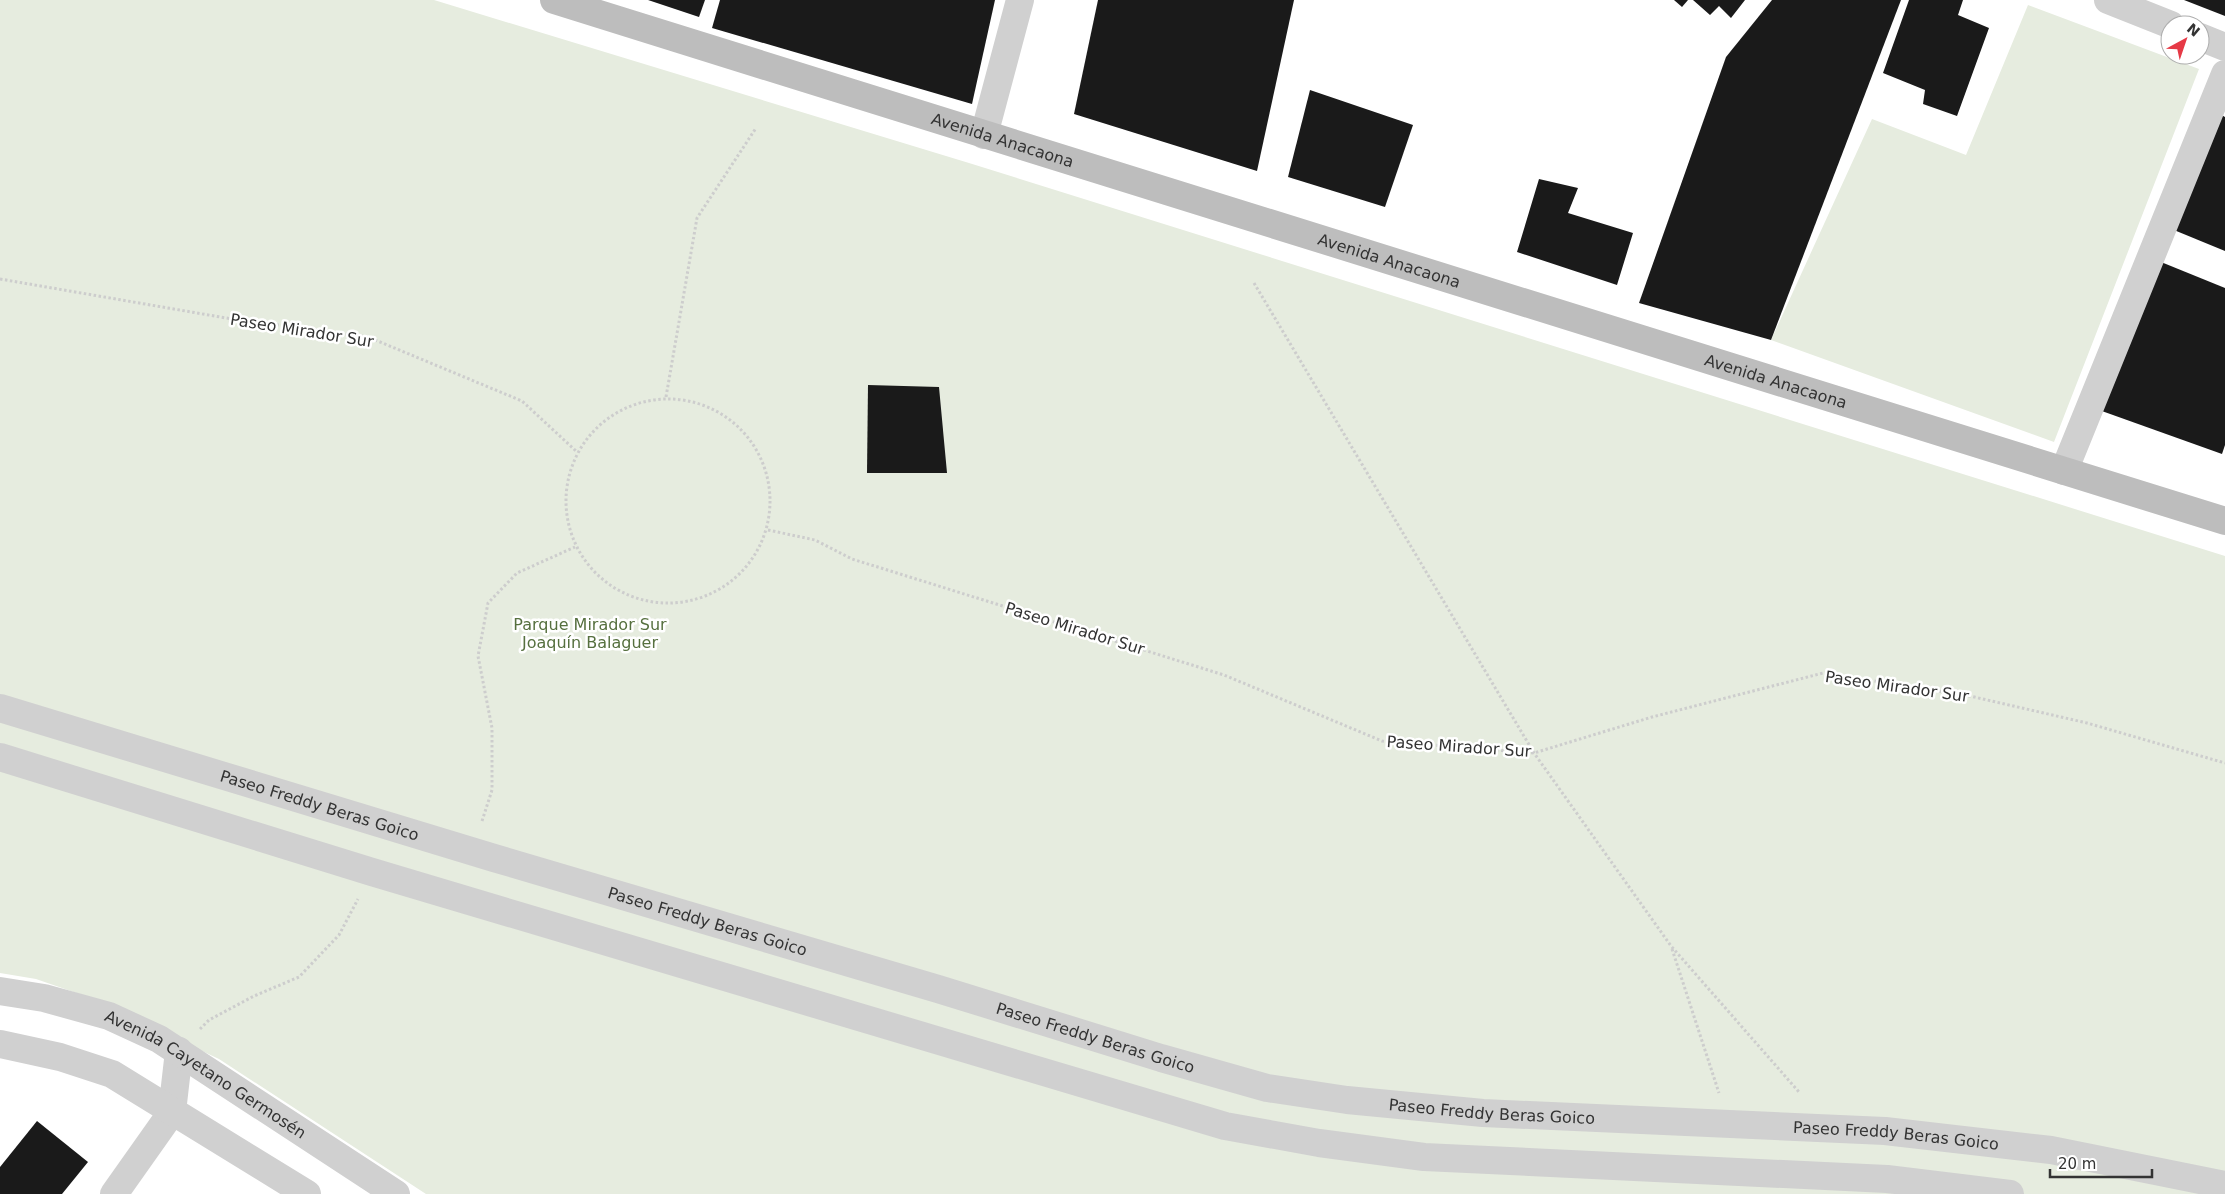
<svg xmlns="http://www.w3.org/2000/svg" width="2225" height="1194" viewBox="0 0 2225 1194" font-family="'DejaVu Sans',sans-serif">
<rect width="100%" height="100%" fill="#fff"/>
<g fill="#e6ecdf">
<path d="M 0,0 L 434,0 L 969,163 L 2225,556 L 2225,1194 L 426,1194 L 219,1059 L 88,997 L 36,979 L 0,973 Z"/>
<path d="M 2028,5 L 2199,69 L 2054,442 L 1771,340 L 1872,119 L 1966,155 Z"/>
</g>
<g fill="#1a1a1a">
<path d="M 648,0 L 705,0 L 699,17 Z"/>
<path d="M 720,0 L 995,0 L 972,104 L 712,28 Z"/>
<path d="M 1098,0 L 1294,0 L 1257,171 L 1074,114 Z"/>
<path d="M 1674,0 L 1688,0 L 1682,7 Z"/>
<path d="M 1693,0 L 1745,0 L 1731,18 L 1719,6 L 1710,15 Z"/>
<path d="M 1772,0 L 1901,0 L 1771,340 L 1639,303 L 1726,57 Z"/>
<path d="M 1909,0 L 1963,0 L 1958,15 L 1989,28 L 1957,116 L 1923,104 L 1925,90 L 1883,73 Z"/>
<path d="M 2184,0 L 2225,0 L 2225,16 Z"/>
<path d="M 1310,90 L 1413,125 L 1385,207 L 1288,177 Z"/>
<path d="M 2218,113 L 2225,117 L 2225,251 L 2169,228 Z"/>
<path d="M 1539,179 L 1578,188 L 1568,213 L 1633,233 L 1617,285 L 1517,252 Z"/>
<path d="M 2161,262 L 2225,288 L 2225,445 L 2222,454 L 2099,410 Z"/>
<path d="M 868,385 L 939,387 L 947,473 L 867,473 Z"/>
<path d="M 37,1121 L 88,1162 L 62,1194 L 0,1194 L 0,1167 Z"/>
</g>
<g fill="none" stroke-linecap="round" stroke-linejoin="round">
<g stroke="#cdcdcd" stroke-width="3" stroke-dasharray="2.5 2.5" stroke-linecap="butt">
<path d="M 0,279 L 226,318 L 368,337 L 522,401 L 576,451"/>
<path d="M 1254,283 L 1534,753 L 1671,946 L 1799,1092"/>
<path d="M 666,397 L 697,218 L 756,128"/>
<circle cx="668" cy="501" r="102"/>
<path d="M 768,530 L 815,540 L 852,559 L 1224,675 L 1382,741 L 1534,753 L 1652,717 L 1823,673 L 1970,696 L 2087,723 L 2225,763"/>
<path d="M 482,821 L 492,790 L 492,728 L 478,656 L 488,603 L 517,573 L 575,547"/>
<path d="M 1672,949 L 1719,1093"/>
<path d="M 200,1029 L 209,1020 L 254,996 L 299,977 L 339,935 L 358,899"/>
</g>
<path stroke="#d0d0d0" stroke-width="28" d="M 2064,471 L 2225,74"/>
<g stroke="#d0d0d0" stroke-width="28">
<path d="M 2108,0 L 2171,25"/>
<path d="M 2200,37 L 2225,47"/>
<path d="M 114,1194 L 172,1112 L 179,1051"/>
</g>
<g stroke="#d0d0d0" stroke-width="28">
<path d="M 984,135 L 1020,0"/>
<path id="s1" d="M 0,708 L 494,858 L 938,989 L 1161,1058 L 1267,1088 L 1347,1100 L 1483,1113 L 1885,1131 L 2051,1150 L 2225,1185"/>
<path d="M 0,757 L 372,872 L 1225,1126 L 1319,1143 L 1424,1157 L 1887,1179 L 2010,1194"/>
<path id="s2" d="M 0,991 L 44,998 L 109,1016 L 159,1039 L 396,1194"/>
<path d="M 0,1044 L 60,1057 L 112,1074 L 307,1194"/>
</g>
<path stroke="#bdbdbd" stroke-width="28" id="s3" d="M 554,0 L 2225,521"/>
</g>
<g text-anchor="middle" stroke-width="5" stroke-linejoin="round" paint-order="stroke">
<g font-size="16" fill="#333" stroke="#fff">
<text dy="6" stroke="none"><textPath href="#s3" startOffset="470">Avenida Anacaona</textPath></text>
<text dy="6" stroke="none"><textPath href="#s3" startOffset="875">Avenida Anacaona</textPath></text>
<text transform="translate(302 330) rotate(9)" y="6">Paseo Mirador Sur</text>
<text dy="6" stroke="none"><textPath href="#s3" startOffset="1280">Avenida Anacaona</textPath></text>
<text transform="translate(1075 628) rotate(17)" y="6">Paseo Mirador Sur</text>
<text transform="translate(1897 686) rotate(8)" y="6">Paseo Mirador Sur</text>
<text transform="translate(1459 746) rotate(4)" y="6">Paseo Mirador Sur</text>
<text dy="6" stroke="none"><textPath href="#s1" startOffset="334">Paseo Freddy Beras Goico</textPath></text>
<text dy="6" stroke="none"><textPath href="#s1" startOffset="739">Paseo Freddy Beras Goico</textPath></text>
<text dy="6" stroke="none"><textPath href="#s1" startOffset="1144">Paseo Freddy Beras Goico</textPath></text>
<text dy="6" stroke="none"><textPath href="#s2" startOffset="225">Avenida Cayetano Germosén</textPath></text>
<text dy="6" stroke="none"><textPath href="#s1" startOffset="1549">Paseo Freddy Beras Goico</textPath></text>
<text dy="6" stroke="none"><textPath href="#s1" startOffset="1954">Paseo Freddy Beras Goico</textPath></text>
</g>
<g font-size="16" fill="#56703f" stroke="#fff">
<text x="590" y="630">Parque Mirador Sur<tspan x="590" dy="18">Joaquín Balaguer</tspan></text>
</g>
</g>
<g transform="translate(2185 40) rotate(40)"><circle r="24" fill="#ffffff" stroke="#adadad"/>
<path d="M0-4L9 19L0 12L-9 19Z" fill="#e63946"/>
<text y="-8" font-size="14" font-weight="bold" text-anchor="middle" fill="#333333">N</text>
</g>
<path d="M2050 1169v8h102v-8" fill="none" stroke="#333333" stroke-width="2.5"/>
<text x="2058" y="1169" font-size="15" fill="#333333" stroke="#ffffff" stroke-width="4" paint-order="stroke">20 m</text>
</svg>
